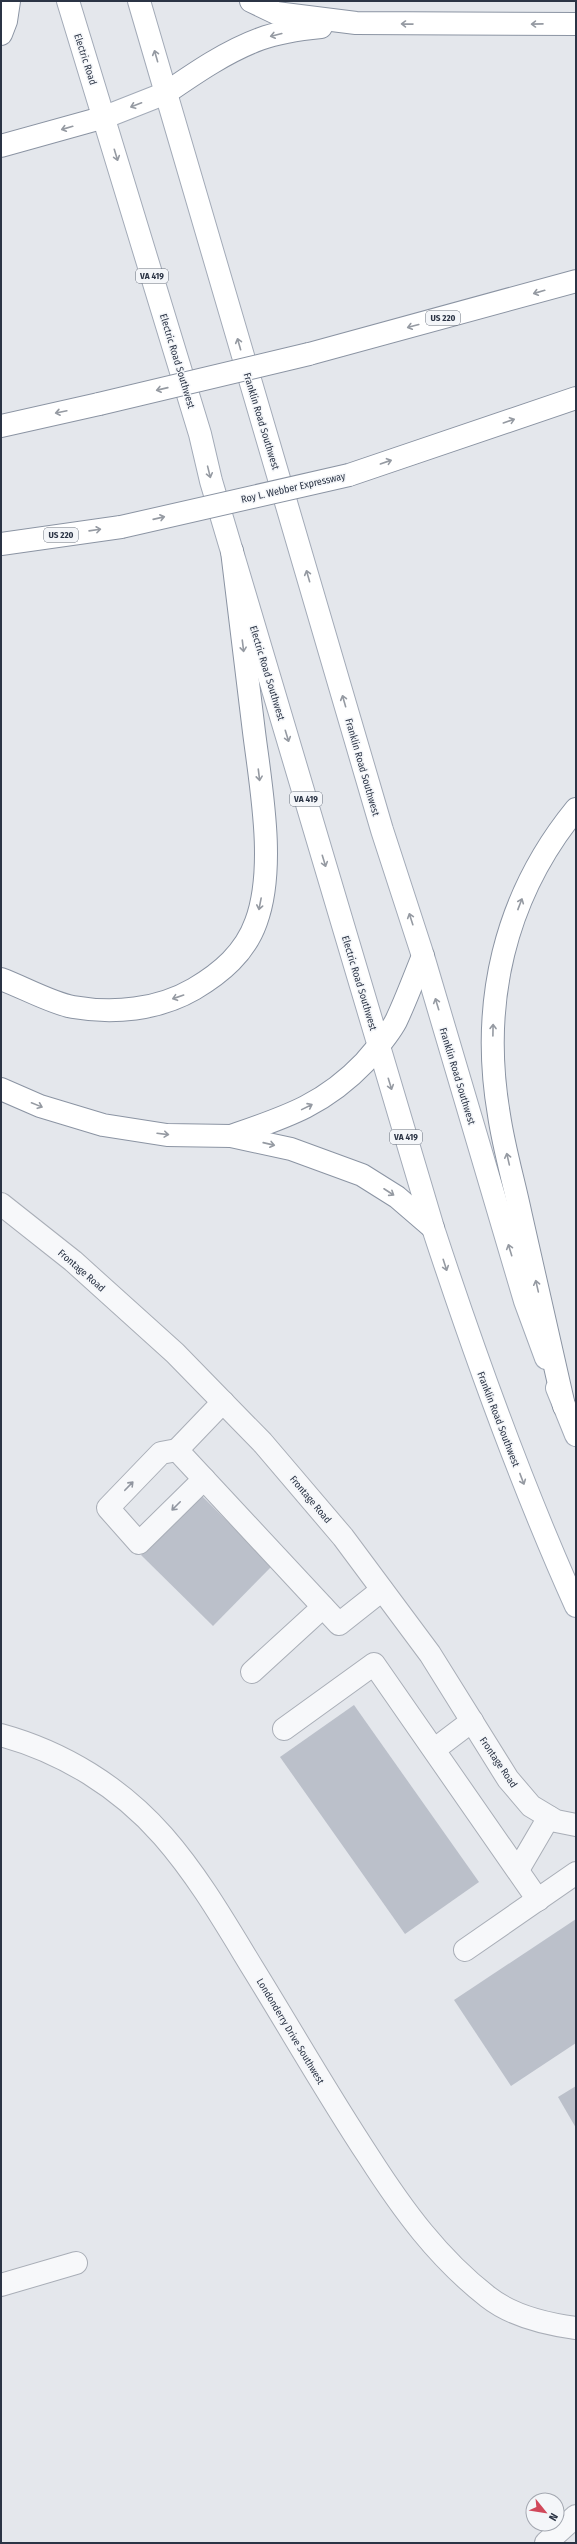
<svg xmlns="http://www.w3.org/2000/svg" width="577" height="2544" viewBox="0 0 577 2544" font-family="'Fira Sans Condensed',sans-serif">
<rect width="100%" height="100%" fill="#e4e7ec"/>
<g fill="#bbc0ca">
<path d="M 201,1495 L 272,1566 L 213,1626 L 141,1555 Z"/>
<path d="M 354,1705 L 479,1882 L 405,1934 L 280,1757 Z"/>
<path d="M 576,1919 L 576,2043 L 511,2086 L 454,2000 Z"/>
<path d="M 576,2086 L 576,2128 L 558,2097 Z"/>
</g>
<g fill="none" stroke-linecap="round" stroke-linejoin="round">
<g stroke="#a9aeb7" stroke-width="24">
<g id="minor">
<path d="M 1,1204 L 73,1261 L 175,1353 L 262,1442 L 343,1537 L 430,1654 L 508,1779 L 531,1806 L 556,1821 L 576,1825"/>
<path d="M 223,1402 L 177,1450 L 339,1624 L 382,1590"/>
<path d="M 177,1450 L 161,1453 L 108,1508 L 139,1543 L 204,1479"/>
<path d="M 252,1672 L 323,1607"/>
<path d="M 284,1729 L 374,1664 L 538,1900"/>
<path d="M 1,1735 C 63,1752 120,1787 163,1836 C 198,1876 224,1921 252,1967 C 291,2030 328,2095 369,2157 C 403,2210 438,2258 488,2297 C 512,2316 546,2324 576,2328"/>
<path d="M 435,1749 L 472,1721"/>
<path d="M 518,1870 L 549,1817"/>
<path d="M 465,1950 L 576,1873"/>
<path d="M 1,2285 L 76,2263"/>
<path d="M 546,2543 L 576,2516"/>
</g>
</g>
<g stroke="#a3abb8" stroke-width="24">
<g id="major">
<path d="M 68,1 L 200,434 L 211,481 L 433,1228 C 475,1356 520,1482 576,1606"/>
<path d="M 139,1 L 382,830 L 423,956 L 525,1301 L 546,1358"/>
<path d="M 105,117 L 166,93"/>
<path d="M 557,1388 L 576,1435"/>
</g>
</g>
<g stroke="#8b94a3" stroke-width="24">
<g id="highway">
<path d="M 251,1 L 276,13 L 356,23 L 576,24"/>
<path d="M 1,34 L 6,21 L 9,1"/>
<path d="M 166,93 C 195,73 227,51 260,39 C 279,32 301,29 321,27"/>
<path d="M 1,146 L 105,117"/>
<path d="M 309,354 L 576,281"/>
<path d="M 1,426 L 99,404"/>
<path d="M 349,475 L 576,398"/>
<path d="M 1,544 L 121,527"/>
<path d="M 1,979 C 23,987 51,1003 73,1007 C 113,1014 158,1010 194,989 C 221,973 245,953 256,922 C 276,868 261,788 254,732 C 247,672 239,611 232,551"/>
<path d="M 1,1089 L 40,1106 L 103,1125 L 167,1135 L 231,1136 L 291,1149 L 362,1175 L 397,1197 L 433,1228"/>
<path d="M 231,1136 C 286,1117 324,1105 365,1062 C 376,1049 388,1036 396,1021 C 406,1000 414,978 423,956"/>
<path d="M 564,1406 C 550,1342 535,1279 521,1216 C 514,1182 504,1149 499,1115 C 480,1004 504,897 576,809"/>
</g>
</g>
<use href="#minor" stroke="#f7f8fa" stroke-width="22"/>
<use href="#major" stroke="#fff" stroke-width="22"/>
<use href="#highway" stroke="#fff" stroke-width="22"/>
<g stroke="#8b94a3" stroke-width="24" stroke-linecap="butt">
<g id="highway-bridge">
<path d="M 99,404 L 309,354"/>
<path d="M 121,527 L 349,475"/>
</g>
</g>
<use href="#highway-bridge" stroke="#fff" stroke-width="22"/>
</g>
<defs><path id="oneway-shaft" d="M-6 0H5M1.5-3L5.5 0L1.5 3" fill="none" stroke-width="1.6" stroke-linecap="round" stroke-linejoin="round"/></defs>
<g stroke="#959aa2">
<use href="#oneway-shaft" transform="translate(407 24) rotate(-179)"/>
<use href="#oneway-shaft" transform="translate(537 24) rotate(179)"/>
<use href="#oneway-shaft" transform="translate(276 35) rotate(166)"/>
<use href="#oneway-shaft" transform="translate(156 56) rotate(-106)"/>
<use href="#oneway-shaft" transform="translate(136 105) rotate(159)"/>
<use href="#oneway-shaft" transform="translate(67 128) rotate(164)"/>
<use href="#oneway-shaft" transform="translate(116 155) rotate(73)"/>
<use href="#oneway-shaft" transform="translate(539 292) rotate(164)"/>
<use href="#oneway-shaft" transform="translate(413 326) rotate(165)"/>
<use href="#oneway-shaft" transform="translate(239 344) rotate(-106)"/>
<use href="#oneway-shaft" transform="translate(162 389) rotate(167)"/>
<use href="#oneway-shaft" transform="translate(61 412) rotate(168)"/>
<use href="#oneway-shaft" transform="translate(509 421) rotate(-19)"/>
<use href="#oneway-shaft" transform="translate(386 462) rotate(-19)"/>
<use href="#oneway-shaft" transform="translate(209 472) rotate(76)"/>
<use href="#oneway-shaft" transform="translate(159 518) rotate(-13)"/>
<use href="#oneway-shaft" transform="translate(95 530) rotate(-8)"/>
<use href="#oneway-shaft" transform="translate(308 576) rotate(-106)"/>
<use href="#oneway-shaft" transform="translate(243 646) rotate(83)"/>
<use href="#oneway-shaft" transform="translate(344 701) rotate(-106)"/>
<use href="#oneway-shaft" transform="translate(287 736) rotate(73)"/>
<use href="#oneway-shaft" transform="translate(259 775) rotate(83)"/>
<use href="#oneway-shaft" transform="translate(324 861) rotate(73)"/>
<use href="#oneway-shaft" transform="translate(260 904) rotate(101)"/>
<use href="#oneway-shaft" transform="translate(520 904) rotate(-69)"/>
<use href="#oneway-shaft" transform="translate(411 919) rotate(-108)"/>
<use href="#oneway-shaft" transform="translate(178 997) rotate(161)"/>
<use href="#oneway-shaft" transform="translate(437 1004) rotate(-107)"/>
<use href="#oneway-shaft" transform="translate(493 1030) rotate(-89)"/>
<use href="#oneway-shaft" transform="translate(390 1084) rotate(73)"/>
<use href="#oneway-shaft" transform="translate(37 1105) rotate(22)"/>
<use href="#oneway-shaft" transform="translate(307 1107) rotate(-26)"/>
<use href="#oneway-shaft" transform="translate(163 1134) rotate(7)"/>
<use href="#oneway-shaft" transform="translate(269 1144) rotate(13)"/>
<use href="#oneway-shaft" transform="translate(508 1159) rotate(-103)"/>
<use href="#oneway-shaft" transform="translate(389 1192) rotate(33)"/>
<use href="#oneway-shaft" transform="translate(510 1250) rotate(-107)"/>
<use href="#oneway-shaft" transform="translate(445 1265) rotate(72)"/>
<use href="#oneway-shaft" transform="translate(537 1286) rotate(-103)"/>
<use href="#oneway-shaft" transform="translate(522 1479) rotate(69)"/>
</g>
<g stroke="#9196a0">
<use href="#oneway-shaft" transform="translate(129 1486) rotate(-46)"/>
<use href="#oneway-shaft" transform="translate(176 1506) rotate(135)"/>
</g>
<g text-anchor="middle" stroke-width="3" stroke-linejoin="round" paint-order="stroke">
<g fill="#f4f6f9" stroke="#676e7b" stroke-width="1">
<rect x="136" y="269" width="32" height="14" rx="3"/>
<rect x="426" y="311" width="34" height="14" rx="3"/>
<rect x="44" y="528" width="34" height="14" rx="3"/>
<rect x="290" y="792" width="32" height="14" rx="3"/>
<rect x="390" y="1130" width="32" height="14" rx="3"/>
</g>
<g font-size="9" font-weight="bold" fill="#2b3445">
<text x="152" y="279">VA 419</text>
<text x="443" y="321">US 220</text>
<text x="61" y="538">US 220</text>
<text x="306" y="802">VA 419</text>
<text x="406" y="1140">VA 419</text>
</g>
<g font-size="10" fill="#2b3445" stroke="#f4f6f9">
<text transform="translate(86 59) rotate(72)" y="4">Electric Road</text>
<text transform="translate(178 361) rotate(73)" y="4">Electric Road Southwest</text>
<text transform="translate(262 421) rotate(73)" y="4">Franklin Road Southwest</text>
<text transform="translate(293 487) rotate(-13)" y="4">Roy L. Webber Expressway</text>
<text transform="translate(268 673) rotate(73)" y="4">Electric Road Southwest</text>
<text transform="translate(363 767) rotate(74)" y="4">Franklin Road Southwest</text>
<text transform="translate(360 983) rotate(73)" y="4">Electric Road Southwest</text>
<text transform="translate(458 1076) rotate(73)" y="4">Franklin Road Southwest</text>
<text transform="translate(82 1270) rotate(41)" y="4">Frontage Road</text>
<text transform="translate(499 1419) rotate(69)" y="4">Franklin Road Southwest</text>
<text transform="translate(311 1499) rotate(50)" y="4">Frontage Road</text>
<text transform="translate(499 1762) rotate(56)" y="4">Frontage Road</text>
<text transform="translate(291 2031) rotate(59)" y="4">Londonderry Drive Southwest</text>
</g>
</g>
<rect width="577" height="2544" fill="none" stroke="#2b3445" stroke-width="4"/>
<g transform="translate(545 2512) rotate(120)"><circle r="19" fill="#f4f6f9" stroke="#a4a8b1"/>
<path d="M0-3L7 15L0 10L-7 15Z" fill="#d1495b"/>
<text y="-6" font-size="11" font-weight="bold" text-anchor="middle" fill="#2b3445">N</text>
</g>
</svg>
